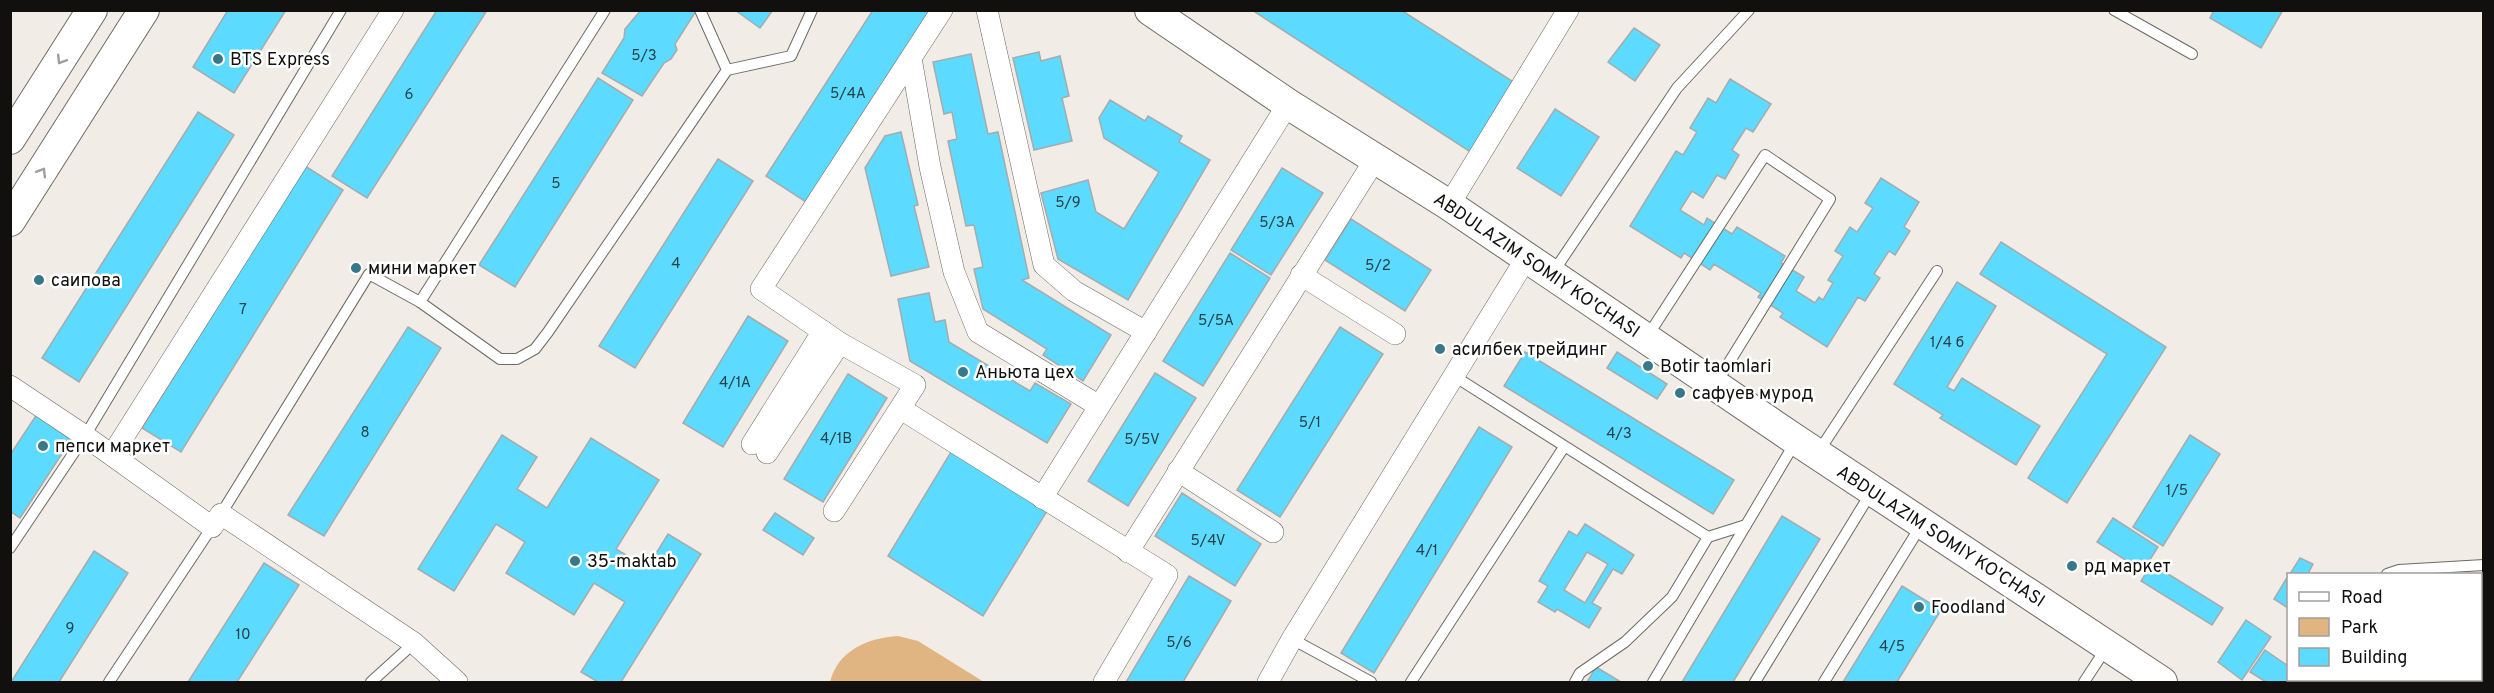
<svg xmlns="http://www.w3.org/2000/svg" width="2494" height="693" viewBox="0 0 2494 693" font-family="Overpass,sans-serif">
<rect width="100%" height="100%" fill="#f2ece6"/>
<path fill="#e1b582" d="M 898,636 L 918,641 L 984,682 L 830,682 C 838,650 868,638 898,636 Z"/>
<g fill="#5ddaff" stroke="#a4acaf" stroke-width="1.5" fill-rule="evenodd">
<path d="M 228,10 L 286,10 L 234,93 L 193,67 Z"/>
<path d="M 437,10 L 486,12 L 367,198 L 332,176 Z"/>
<path d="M 641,10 L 696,11 L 675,44 L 677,50 L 671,59 L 664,63 L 642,96 L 602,73 L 624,38 L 625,29 Z"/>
<path d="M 735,10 L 773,10 L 760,28 Z"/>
<path d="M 873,10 L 930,10 L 806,202 L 766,176 Z"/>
<path d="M 1256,10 L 1401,10 L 1515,83 L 1472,153 L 1255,12 Z"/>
<path d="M 2214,10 L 2283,10 L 2261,48 L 2210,18 Z"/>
<path d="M 1634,28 L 1660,45 L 1635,81 L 1608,62 Z"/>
<path d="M 1039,52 L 1041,61 L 1060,56 L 1069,96 L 1062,98 L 1072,141 L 1034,150 L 1013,58 Z"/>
<path d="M 971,54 L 988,134 L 998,132 L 1029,278 L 1022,280 L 1111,335 L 1083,381 L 1043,355 L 1047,349 L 983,309 L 974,269 L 983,267 L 974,225 L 966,226 L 948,141 L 957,139 L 952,112 L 944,114 L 933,62 Z"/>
<path d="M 598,78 L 633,100 L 515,287 L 479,265 Z"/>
<path d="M 1730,79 L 1771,104 L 1753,132 L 1746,128 L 1732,150 L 1739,155 L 1725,179 L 1717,175 L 1703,198 L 1692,191 L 1680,210 L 1704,225 L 1707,218 L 1732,234 L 1737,227 L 1785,256 L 1781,263 L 1804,277 L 1796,291 L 1815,303 L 1819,297 L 1823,300 L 1833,283 L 1828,280 L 1843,256 L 1835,251 L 1850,227 L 1857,232 L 1873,208 L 1865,203 L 1881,178 L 1919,202 L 1904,227 L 1910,231 L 1895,255 L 1889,251 L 1874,274 L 1880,278 L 1865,301 L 1858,297 L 1827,347 L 1780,317 L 1783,313 L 1758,297 L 1761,293 L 1714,264 L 1710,270 L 1684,253 L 1681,258 L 1630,226 L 1676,151 L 1683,155 L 1697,132 L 1690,128 L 1708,98 L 1716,103 Z"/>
<path d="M 1110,100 L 1145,121 L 1148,116 L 1182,136 L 1179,142 L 1210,160 L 1128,300 L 1058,259 L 1041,193 L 1088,180 L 1096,212 L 1124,229 L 1159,172 L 1104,138 L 1099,118 Z"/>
<path d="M 1555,109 L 1599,137 L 1561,196 L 1517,168 Z"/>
<path d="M 198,112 L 234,135 L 79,382 L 42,358 Z"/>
<path d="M 901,132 L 918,205 L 914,206 L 929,267 L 891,276 L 865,168 L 885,136 Z"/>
<path d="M 718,159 L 753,181 L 635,368 L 599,346 Z"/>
<path d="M 305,166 L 343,190 L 181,452 L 142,428 Z"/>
<path d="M 1282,168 L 1323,193 L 1271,275 L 1231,250 Z"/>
<path d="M 1351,219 L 1431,270 L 1405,311 L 1325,260 Z"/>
<path d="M 2001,242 L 2166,347 L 2067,503 L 2028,478 L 2107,354 L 1980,274 Z"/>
<path d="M 1230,253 L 1270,278 L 1203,386 L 1163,361 Z"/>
<path d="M 1957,282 L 1996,306 L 1947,387 L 1954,391 L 1962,378 L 2040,426 L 2016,465 L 1940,418 L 1943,415 L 1894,384 Z"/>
<path d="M 929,293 L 935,322 L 945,320 L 949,342 L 1030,391 L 1035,383 L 1071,404 L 1047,443 L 910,361 L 898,299 Z"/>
<path d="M 748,316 L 788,341 L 723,447 L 683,423 Z"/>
<path d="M 408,327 L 441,348 L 324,536 L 288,515 Z"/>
<path d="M 1340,327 L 1383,354 L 1280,517 L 1237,490 Z"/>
<path d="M 1525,352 L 1734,480 L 1713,514 L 1504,386 Z"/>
<path d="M 1617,352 L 1667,384 L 1657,399 L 1607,368 Z"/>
<path d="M 1155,373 L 1196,398 L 1128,506 L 1088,481 Z"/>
<path d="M 848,374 L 887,398 L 823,502 L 784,479 Z"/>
<path d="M 37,414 L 71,440 L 20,518 L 10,511 L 10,455 Z"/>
<path d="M 1479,427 L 1512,447 L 1374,673 L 1341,653 Z"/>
<path d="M 502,435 L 537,457 L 517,489 L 547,508 L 591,438 L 659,480 L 616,549 L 647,568 L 668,534 L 701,554 L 621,682 L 598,682 L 581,672 L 625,602 L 594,583 L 574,615 L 506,573 L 525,542 L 496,524 L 454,591 L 418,569 Z"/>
<path d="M 2190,435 L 2220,454 L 2163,546 L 2133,527 Z"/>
<path d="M 954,447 L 1050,506 L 983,616 L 888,556 Z"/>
<path d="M 1182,493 L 1261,544 L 1235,586 L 1155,536 Z"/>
<path d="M 775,513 L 814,538 L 803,555 L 763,530 Z"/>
<path d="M 1782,516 L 1820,539 L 1733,682 L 1682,682 Z"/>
<path d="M 2113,518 L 2158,547 L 2143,571 L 2097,542 Z"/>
<path d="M 1585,524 L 1634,555 L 1622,574 L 1613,569 L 1592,603 L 1601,608 L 1589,628 L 1557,609 L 1555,612 L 1538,602 L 1548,586 L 1539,581 L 1569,531 L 1577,536 ZM 1587,552 L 1608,564 L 1585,603 L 1564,590 Z"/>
<path d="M 94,551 L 128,573 L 59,682 L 11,682 Z"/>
<path d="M 2300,558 L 2313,564 L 2308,574 L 2290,574 Z"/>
<path d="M 264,563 L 299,585 L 237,682 L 188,682 Z"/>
<path d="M 2152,564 L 2223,608 L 2212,625 L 2141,581 Z"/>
<path d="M 1189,576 L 1231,601 L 1183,682 L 1126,682 Z"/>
<path d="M 2288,576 L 2288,608 L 2274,599 Z"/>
<path d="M 1902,586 L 1941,610 L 1897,682 L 1843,682 Z"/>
<path d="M 2246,620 L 2271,637 L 2242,680 L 2218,662 Z"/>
<path d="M 2265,650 L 2288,666 L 2288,680 L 2304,680 L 2302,682 L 2266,682 L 2250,672 Z"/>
<path d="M 1596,667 L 1621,682 L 1587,682 Z"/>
</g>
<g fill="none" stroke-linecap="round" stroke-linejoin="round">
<g stroke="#6e6a64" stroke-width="12">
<g id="lane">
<path d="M 2114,10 L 2192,54"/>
<path d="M 727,70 L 791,56 L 812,10"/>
<path d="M 1552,274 L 1677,88 L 1749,10"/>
<path d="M 420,302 L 605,10"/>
<path d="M 1647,337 L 1765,155 L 1830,199 L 1717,382"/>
<path d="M 1454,376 L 1708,537 L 1746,525 L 1796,441"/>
<path d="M 1819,451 L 1937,271"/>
<path d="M 221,514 L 369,274 L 420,302 L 500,359 L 517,359 L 535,349 L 548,332 L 727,70 L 700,10"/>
<path d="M 10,548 L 85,436 L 341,10"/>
<path d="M 2387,574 L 2399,570 L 2484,565"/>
<path d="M 1292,639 L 1371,682"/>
<path d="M 109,682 L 212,527"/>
<path d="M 371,682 L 414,643"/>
<path d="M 1411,682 L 1564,447"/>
<path d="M 1575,682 L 1580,673 L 1625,642 L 1672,597 L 1708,537"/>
<path d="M 1653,682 L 1746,525"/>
<path d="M 1755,682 L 1872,491"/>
<path d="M 1824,682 L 1922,524"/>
<path d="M 2084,682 L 2107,647"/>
<path d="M 2308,682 L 2310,680"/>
</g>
</g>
<g stroke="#6e6a64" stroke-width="22">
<g id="street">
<path d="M 987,10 L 1044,265 L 1074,291 L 1146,332"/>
<path d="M 911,58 L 930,167 L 954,272 L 978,332 L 1099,406"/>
<path d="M 1449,205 L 1568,10"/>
<path d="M 1301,275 L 1395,334"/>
<path d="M 10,386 L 85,436 L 212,527 L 221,514 L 414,643 L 457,682"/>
<path d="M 901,409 L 1167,575 L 1104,682"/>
<path d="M 752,444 L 823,331"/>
<path d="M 767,453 L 840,343"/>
<path d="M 112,455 L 393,10"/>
<path d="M 1178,471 L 1273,532"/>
<path d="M 1042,498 L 1288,104"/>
<path d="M 834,511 L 915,385 L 840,343 L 761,289 L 942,10"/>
<path d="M 1128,552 L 1376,158"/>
<path d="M 1268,682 L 1292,639 L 1527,257"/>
</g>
</g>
<g stroke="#6e6a64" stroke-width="32">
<g id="secondary">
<path d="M 1150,10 L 1288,104 L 1449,205 L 1796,440 L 2162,682"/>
<path d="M 10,139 L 92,10"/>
<path d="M 10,221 L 144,10"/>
</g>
</g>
<use href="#lane" stroke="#fff" stroke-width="10"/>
<use href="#street" stroke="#fff" stroke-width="21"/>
<use href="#secondary" stroke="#fff" stroke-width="30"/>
</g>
<defs><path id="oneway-chevron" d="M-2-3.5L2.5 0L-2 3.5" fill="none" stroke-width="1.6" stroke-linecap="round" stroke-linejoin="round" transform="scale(1.5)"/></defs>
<g stroke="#a09f9f">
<use href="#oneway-chevron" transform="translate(61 60) rotate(122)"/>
<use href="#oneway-chevron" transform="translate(42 172) rotate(-58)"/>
</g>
<g fill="#37788b" stroke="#fff" stroke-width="2">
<circle cx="218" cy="59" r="6"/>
<circle cx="356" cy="268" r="6"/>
<circle cx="39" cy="280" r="6"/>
<circle cx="1440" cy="349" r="6"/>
<circle cx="1648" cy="366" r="6"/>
<circle cx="963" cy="372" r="6"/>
<circle cx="1680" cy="393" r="6"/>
<circle cx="43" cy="446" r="6"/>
<circle cx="575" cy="561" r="6"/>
<circle cx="2072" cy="566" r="6"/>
<circle cx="1919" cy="607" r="6"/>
</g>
<g text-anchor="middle" stroke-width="5" stroke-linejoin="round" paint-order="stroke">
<g font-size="15" fill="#24424a">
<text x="644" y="60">5/3</text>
<text x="848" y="98">5/4A</text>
<text x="409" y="99">6</text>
<text x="556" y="188">5</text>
<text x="1068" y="207">5/9</text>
<text x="1277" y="227">5/3A</text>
<text x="676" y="268">4</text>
<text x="1378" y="270">5/2</text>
<text x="243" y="314">7</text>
<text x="1216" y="325">5/5A</text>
<text x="1947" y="347">1/4 б</text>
<text x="735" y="387">4/1A</text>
<text x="1310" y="427">5/1</text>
<text x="365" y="437">8</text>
<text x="1619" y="438">4/3</text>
<text x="836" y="443">4/1B</text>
<text x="1142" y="444">5/5V</text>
<text x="2177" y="495">1/5</text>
<text x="1208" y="545">5/4V</text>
<text x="1427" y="555">4/1</text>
<text x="70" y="633">9</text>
<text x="243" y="639">10</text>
<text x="1179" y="647">5/6</text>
<text x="1892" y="651">4/5</text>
</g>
<g font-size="18" fill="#11100e" stroke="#fff" text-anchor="start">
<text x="230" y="65">BTS Express</text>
<text x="368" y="274">мини маркет</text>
<text x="51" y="286">саипова</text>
<text x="1452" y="355">асилбек трейдинг</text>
<text x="1660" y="372">Botir taomlari</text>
<text x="975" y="378">Аньюта цех</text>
<text x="1692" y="399">сафуев мурод</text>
<text x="55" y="452">пепси маркет</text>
<text x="587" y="567">35-maktab</text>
<text x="2084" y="572">рд маркет</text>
<text x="1931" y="613">Foodland</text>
</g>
<g font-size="18" fill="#11100e" stroke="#fff">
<text transform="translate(1537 265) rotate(34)" y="6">ABDULAZIM SOMIY KO'CHASI</text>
<text transform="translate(1941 536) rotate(33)" y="6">ABDULAZIM SOMIY KO'CHASI</text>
</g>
</g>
<rect width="2494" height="693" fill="none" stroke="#11100e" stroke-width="24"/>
<rect x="2287" y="573" width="195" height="108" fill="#ffffff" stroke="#a09f9f" stroke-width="1.5"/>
<rect x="2299" y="592" width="30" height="9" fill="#ffffff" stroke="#a09f9f" stroke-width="1.5"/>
<text x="2341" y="603" font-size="18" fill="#11100e">Road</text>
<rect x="2299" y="618" width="30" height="18" fill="#e1b582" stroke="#a09f9f" stroke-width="1.5"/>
<text x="2341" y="633" font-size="18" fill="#11100e">Park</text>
<rect x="2299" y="648" width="30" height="18" fill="#5ddaff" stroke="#a09f9f" stroke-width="1.5"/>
<text x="2341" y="663" font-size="18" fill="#11100e">Building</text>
</svg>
